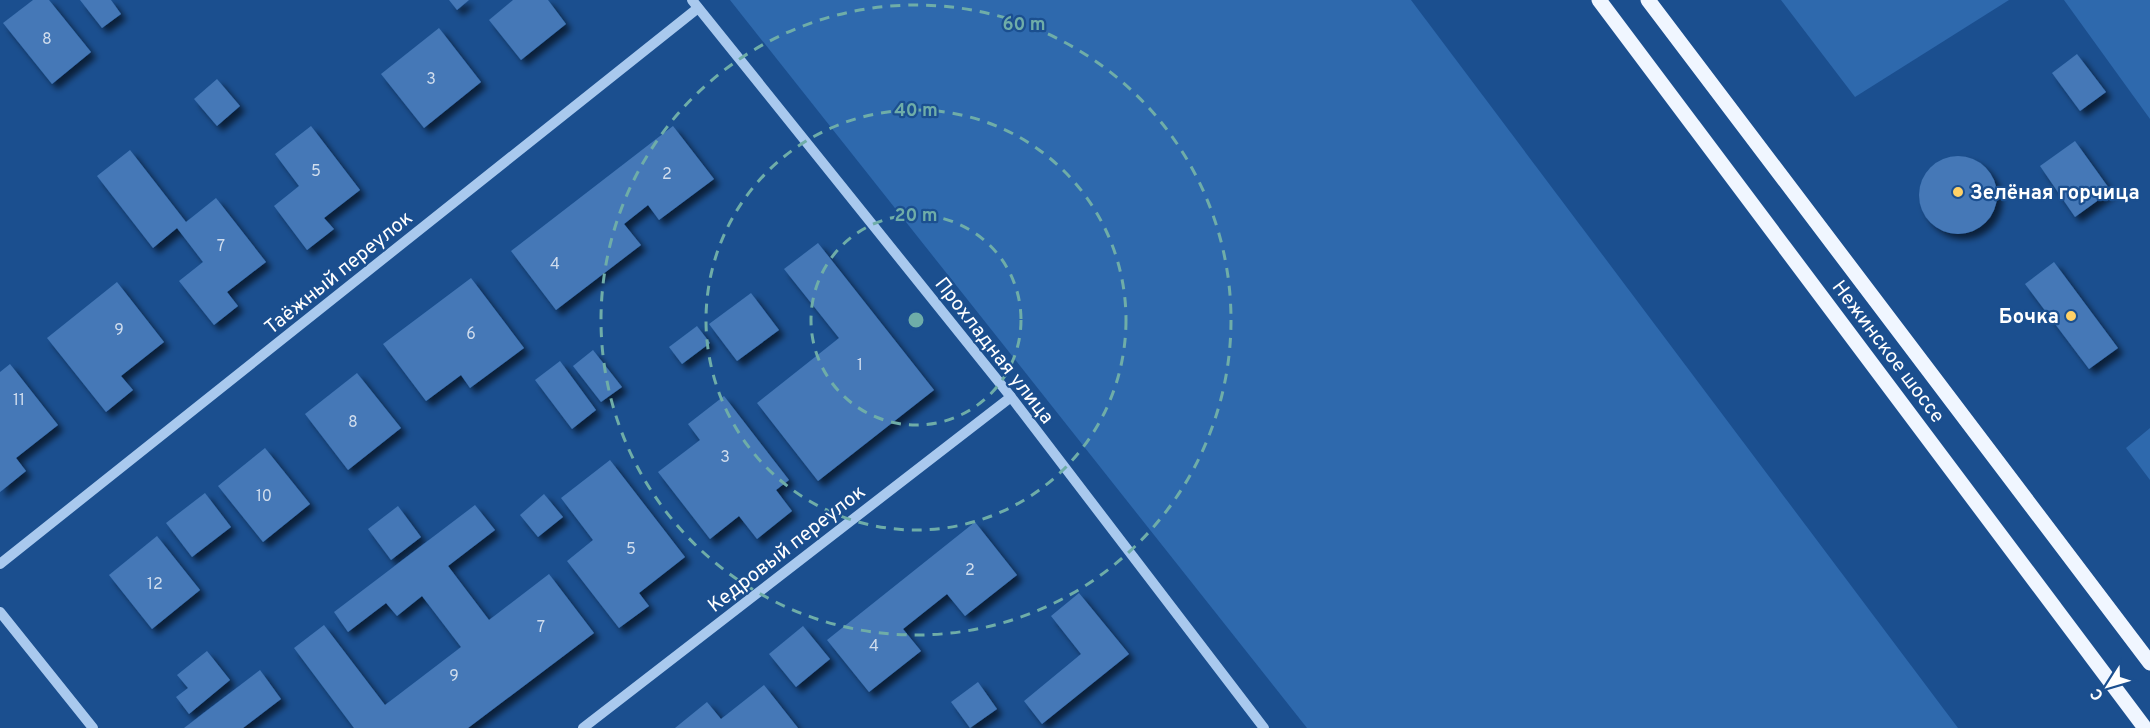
<svg xmlns="http://www.w3.org/2000/svg" width="2150" height="728" viewBox="0 0 2150 728" font-family="Overpass,sans-serif">
<defs>
<filter id="shadow"><feDropShadow dx="5.5" dy="5.5" stdDeviation="3" flood-color="#0009"/></filter>
</defs>
<rect width="100%" height="100%" fill="#1b4f8f"/>
<g fill="#2e69ad">
<path d="M 730,0 L 1411,0 L 1958,728 L 1307,728 Z"/>
<path d="M 1781,0 L 2009,0 L 1855,97 Z"/>
<path d="M 2064,0 L 2150,0 L 2150,119 Z"/>
<path d="M 2150,428 L 2150,480 L 2126,448 Z"/>
</g>
<g fill="#4478b7" filter="url(#shadow)">
<path d="M 33,0 L 49,0 L 91,52 L 52,84 L 3,23 Z"/>
<path d="M 80,0 L 111,0 L 121,14 L 102,28 Z"/>
<path d="M 449,0 L 469,0 L 457,10 Z"/>
<path d="M 513,0 L 548,0 L 566,24 L 521,60 L 489,20 Z"/>
<path d="M 439,28 L 481,82 L 424,128 L 381,74 Z"/>
<path d="M 2077,54 L 2106,92 L 2080,111 L 2052,73 Z"/>
<path d="M 217,79 L 240,106 L 217,126 L 194,99 Z"/>
<path d="M 311,126 L 360,190 L 324,218 L 334,229 L 307,250 L 274,206 L 299,186 L 275,154 Z"/>
<path d="M 673,126 L 714,179 L 659,220 L 648,205 L 624,224 L 641,245 L 556,310 L 511,251 Z"/>
<path d="M 2075,141 L 2111,191 L 2075,217 L 2040,166 Z"/>
<path d="M 130,150 L 186,222 L 216,198 L 266,262 L 227,292 L 238,306 L 214,325 L 179,281 L 203,262 L 177,228 L 153,248 L 97,176 Z"/>
<circle cx="1958" cy="195" r="39"/>
<path d="M 818,243 L 934,390 L 818,481 L 757,403 L 839,338 L 784,269 Z"/>
<path d="M 2054,262 L 2118,348 L 2089,369 L 2025,284 Z"/>
<path d="M 471,278 L 524,348 L 470,388 L 461,375 L 426,401 L 383,344 Z"/>
<path d="M 117,282 L 164,342 L 121,376 L 133,390 L 106,412 L 47,338 Z"/>
<path d="M 751,293 L 779,330 L 737,361 L 709,324 Z"/>
<path d="M 697,326 L 710,343 L 682,364 L 669,347 Z"/>
<path d="M 593,350 L 622,387 L 601,402 L 573,366 Z"/>
<path d="M 560,361 L 596,410 L 572,429 L 535,380 Z"/>
<path d="M 10,364 L 58,425 L 16,458 L 26,471 L 0,492 L 0,372 Z"/>
<path d="M 357,373 L 401,428 L 348,470 L 305,414 Z"/>
<path d="M 724,396 L 789,480 L 776,490 L 792,511 L 757,539 L 739,516 L 710,539 L 658,472 L 700,440 L 688,424 Z"/>
<path d="M 265,448 L 310,504 L 263,542 L 218,486 Z"/>
<path d="M 610,460 L 685,557 L 639,593 L 649,606 L 619,628 L 567,561 L 593,540 L 561,498 Z"/>
<path d="M 205,493 L 231,527 L 192,557 L 166,523 Z"/>
<path d="M 544,494 L 563,517 L 538,537 L 520,515 Z"/>
<path d="M 475,505 L 495,530 L 448,566 L 489,620 L 549,574 L 594,633 L 468,728 L 354,728 L 294,648 L 324,625 L 385,705 L 461,647 L 422,596 L 397,616 L 386,603 L 348,632 L 334,612 Z"/>
<path d="M 398,506 L 421,537 L 391,560 L 368,529 Z"/>
<path d="M 975,522 L 1017,575 L 965,616 L 947,594 L 903,629 L 921,651 L 869,692 L 827,640 Z"/>
<path d="M 157,536 L 200,590 L 152,629 L 109,575 Z"/>
<path d="M 1079,593 L 1129,654 L 1042,724 L 1024,701 L 1081,654 L 1051,616 Z"/>
<path d="M 803,626 L 830,659 L 796,687 L 769,654 Z"/>
<path d="M 207,651 L 230,680 L 189,714 L 176,697 L 188,688 L 177,675 Z"/>
<path d="M 260,670 L 281,699 L 243,728 L 184,728 Z"/>
<path d="M 978,682 L 997,709 L 970,728 L 951,702 Z"/>
<path d="M 764,685 L 798,728 L 675,728 L 707,702 L 721,719 Z"/>
</g>
<g fill="none" stroke-linecap="round" stroke-linejoin="round">
<g stroke="#a9c9ee" stroke-width="10">
<path d="M 692,0 L 1011,397 L 1264,728"/>
<path d="M 0,564 L 698,8"/>
<path d="M 0,612 L 93,728"/>
<path d="M 583,728 L 1011,397"/>
</g>
<g stroke="#f0f6ff" stroke-width="15">
<path d="M 1599,0 L 2145,728"/>
<path d="M 1648,0 L 2150,663"/>
</g>
</g>
<g fill="none" stroke="#6fada8" stroke-width="3" stroke-dasharray="10 8">
<circle cx="916" cy="320" r="105"/>
<circle cx="916" cy="320" r="210"/>
<circle cx="916" cy="320" r="315"/>
</g>
<g fill="#ffd166" stroke="#1b4f8f" stroke-width="2">
<circle cx="1958" cy="192" r="6"/>
<circle cx="2071" cy="316" r="6"/>
</g>
<g text-anchor="middle" stroke-width="4.5" stroke-linejoin="round" paint-order="stroke">
<g font-size="16" fill="#d0dded">
<text x="47" y="44">8</text>
<text x="431" y="84">3</text>
<text x="316" y="176">5</text>
<text x="667" y="179">2</text>
<text x="221" y="251">7</text>
<text x="555" y="269">4</text>
<text x="119" y="335">9</text>
<text x="471" y="339">6</text>
<text x="860" y="370">1</text>
<text x="19" y="405">11</text>
<text x="353" y="427">8</text>
<text x="725" y="462">3</text>
<text x="264" y="501">10</text>
<text x="631" y="554">5</text>
<text x="970" y="575">2</text>
<text x="155" y="589">12</text>
<text x="541" y="632">7</text>
<text x="874" y="651">4</text>
<text x="454" y="681">9</text>
</g>
<g font-size="20" font-weight="bold" fill="#fff" stroke="#1b4f8f" text-anchor="start">
<text x="1970" y="199">Зелёная горчица</text>
<text x="2059" y="323" text-anchor="end">Бочка</text>
</g>
<g font-size="20" fill="#fff" stroke="#1b4f8f">
<text transform="translate(338 272) rotate(-39)" y="7">Таёжный переулок</text>
<text transform="translate(995 350) rotate(52)" y="7">Прохладная улица</text>
<text transform="translate(1889 351) rotate(53)" y="7">Нежинское шоссе</text>
<text transform="translate(786 548) rotate(-38)" y="7">Кедровый переулок</text>
</g>
</g>
<circle cx="916" cy="320" r="9" fill="#6fada8" stroke="#1b4f8f" stroke-width="3"/>
<g font-size="18" text-anchor="middle" font-weight="bold" fill="#6fada8" stroke="#1b4f8f" stroke-width="4.5" stroke-linejoin="round" paint-order="stroke">
<text x="1024" y="30">60 m</text>
<text x="916" y="116">40 m</text>
<text x="916" y="221">20 m</text>
</g>
<g transform="translate(2108 686) rotate(233)" stroke="#1b4f8f" stroke-width="4.5" paint-order="stroke">
<path d="M0-4.5L10 22L0 15L-10 22Z" fill="#ffffff"/>
<text y="-9" font-size="16" font-weight="bold" text-anchor="middle" fill="#ffffff">С</text>
</g>
</svg>
